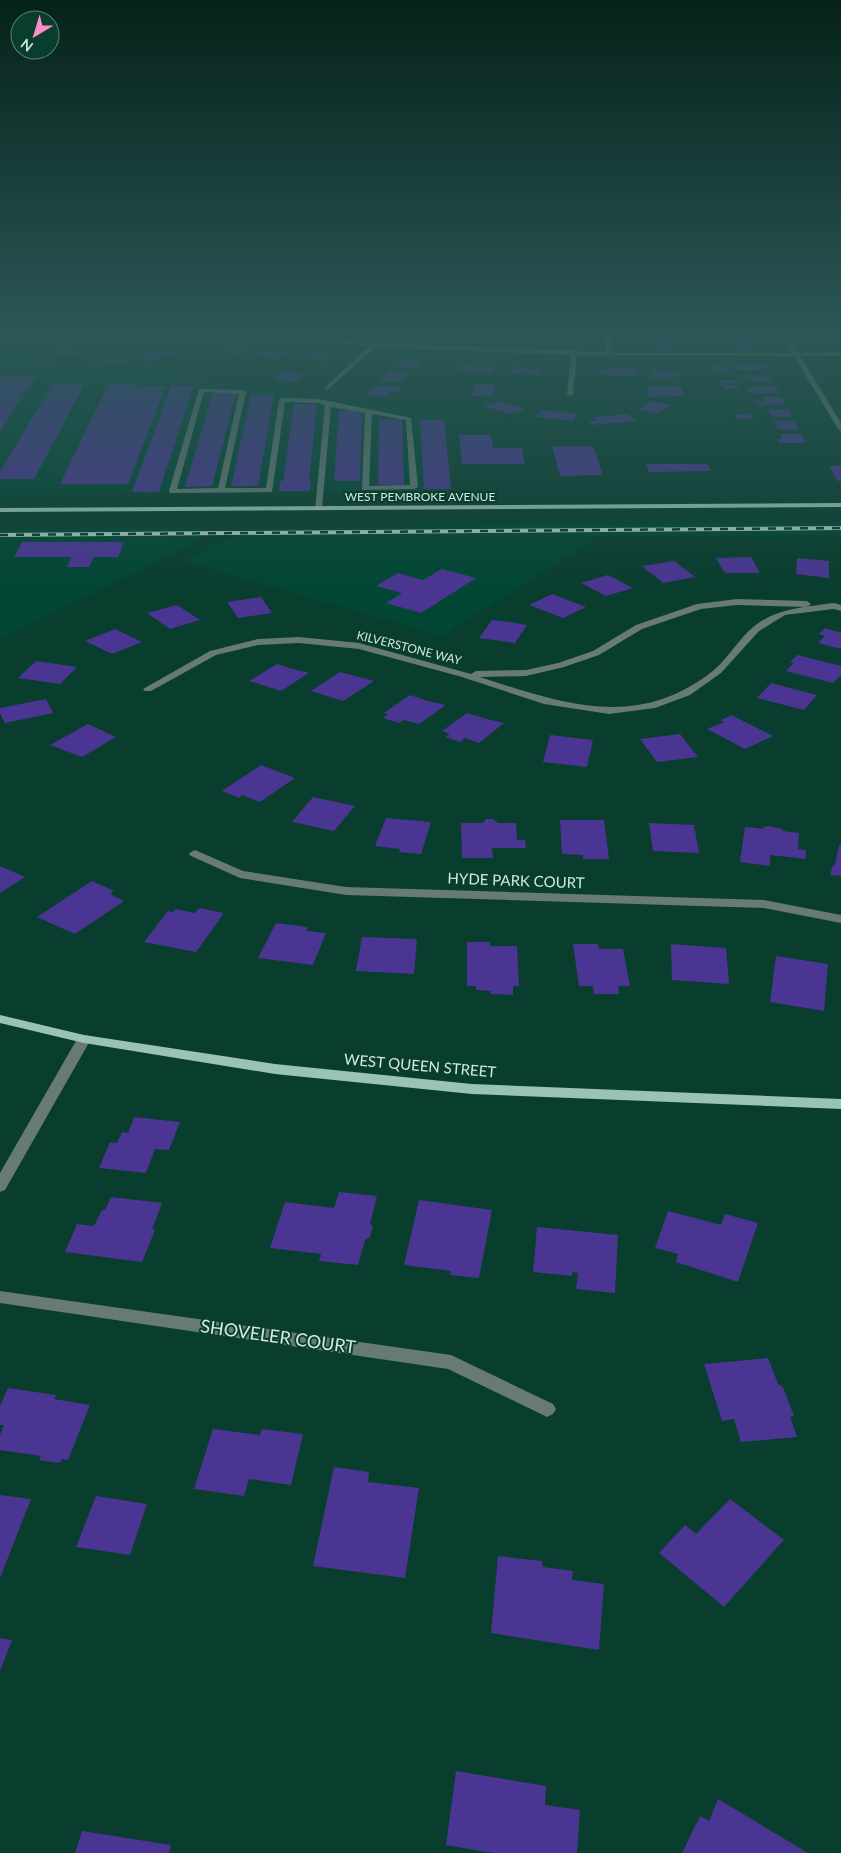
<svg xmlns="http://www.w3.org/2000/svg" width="841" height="1853" viewBox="0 0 841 1853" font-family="Lato,sans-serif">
<rect width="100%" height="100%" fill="#093d2e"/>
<g fill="#024634">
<path d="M 0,354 L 119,374 L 271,389 L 369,403 L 417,413 L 446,416 L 452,492 L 0,495 Z"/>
<path d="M 841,522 L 841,535 L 237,539 L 240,527 Z"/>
<path d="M 202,527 L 200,540 L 166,540 L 200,541 L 0,639 L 0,529 Z"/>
<path d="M 597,538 L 442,636 L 183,561 L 225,540 Z"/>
</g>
<g fill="#4b3592">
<path d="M 56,332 L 75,333 L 64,342 L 45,342 Z"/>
<path d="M 419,332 L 446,333 L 441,339 L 415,337 Z"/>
<path d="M 651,333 L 677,333 L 678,336 L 671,336 L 674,340 L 654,340 Z"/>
<path d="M 463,335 L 496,336 L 493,342 L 480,342 L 461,340 Z"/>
<path d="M 722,335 L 748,335 L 755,340 L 725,340 Z"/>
<path d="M 556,336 L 580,336 L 579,345 L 553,343 Z"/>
<path d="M 187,337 L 205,339 L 188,348 L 171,345 Z"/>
<path d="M 507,337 L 541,338 L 540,343 L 506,342 Z"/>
<path d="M 809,339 L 830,339 L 834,345 L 813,345 Z"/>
<path d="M 732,342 L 753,342 L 757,350 L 729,350 L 728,347 L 734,347 Z"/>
<path d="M 652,343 L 678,343 L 680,345 L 673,345 L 675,350 L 655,350 Z"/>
<path d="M 232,345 L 253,348 L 239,356 L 229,354 L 234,352 L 221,350 Z"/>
<path d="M 66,346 L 82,353 L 63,357 L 54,357 L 48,354 L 54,353 L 48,349 Z"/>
<path d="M 265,348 L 291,351 L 279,359 L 253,356 Z"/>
<path d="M 166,349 L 179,353 L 146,362 L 136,359 L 144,357 L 140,356 Z"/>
<path d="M 310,353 L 323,354 L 334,355 L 327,361 L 302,359 Z"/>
<path d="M 91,355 L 116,355 L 125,356 L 122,359 L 131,359 L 128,362 L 85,361 Z"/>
<path d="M 403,360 L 423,361 L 415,369 L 393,367 Z"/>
<path d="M 733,364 L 766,365 L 768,368 L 764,368 L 765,370 L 736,370 Z"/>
<path d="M 470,365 L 475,366 L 495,367 L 492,373 L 488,373 L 487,375 L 457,371 L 460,366 Z"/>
<path d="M 712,365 L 725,365 L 730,372 L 714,372 Z"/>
<path d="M 514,367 L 541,369 L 540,375 L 512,374 Z"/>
<path d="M 610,368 L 635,368 L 637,376 L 601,375 L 599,369 L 611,369 Z"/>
<path d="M 650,370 L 677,370 L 680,376 L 653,378 Z"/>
<path d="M 390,371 L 410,372 L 400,382 L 379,381 Z"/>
<path d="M 283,372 L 304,374 L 294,382 L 273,380 Z"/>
<path d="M 37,375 L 0,432 L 0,380 L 3,376 Z"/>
<path d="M 741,375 L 770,376 L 773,382 L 754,382 L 752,379 L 742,379 Z"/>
<path d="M 720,380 L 735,380 L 737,383 L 722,383 Z"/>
<path d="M 53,383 L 85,383 L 34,479 L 0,479 L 0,472 Z"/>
<path d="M 109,383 L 136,383 L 135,387 L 166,386 L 128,484 L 60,484 Z"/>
<path d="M 476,384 L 496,385 L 492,397 L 471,396 Z"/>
<path d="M 194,385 L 159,492 L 132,492 L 171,386 Z"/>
<path d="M 376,385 L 396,387 L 403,388 L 399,392 L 392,391 L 387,396 L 367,395 Z"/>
<path d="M 723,385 L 738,385 L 740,389 L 725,389 Z"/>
<path d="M 776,386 L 779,394 L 749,393 L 747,390 L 749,390 L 748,387 Z"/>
<path d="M 648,387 L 681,387 L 684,396 L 648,397 L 647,393 L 650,393 Z"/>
<path d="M 213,393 L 236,393 L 212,486 L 185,487 Z"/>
<path d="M 251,395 L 274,395 L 258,486 L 231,486 Z"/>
<path d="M 762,397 L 782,397 L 786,404 L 758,405 L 756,401 L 765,402 Z"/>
<path d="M 499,401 L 525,409 L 510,414 L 483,406 Z"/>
<path d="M 651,401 L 671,405 L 658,413 L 638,410 Z"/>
<path d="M 294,404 L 317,404 L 309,481 L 311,481 L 310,491 L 279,491 L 280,481 L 283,481 Z"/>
<path d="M 768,409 L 788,409 L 792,417 L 772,417 Z"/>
<path d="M 339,410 L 362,410 L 360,481 L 334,481 Z"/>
<path d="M 542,410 L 578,414 L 573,421 L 536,417 Z"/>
<path d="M 628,414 L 636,421 L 592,425 L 589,421 L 597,421 L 593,417 Z"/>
<path d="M 751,414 L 753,419 L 738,419 L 735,415 Z"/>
<path d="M 379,419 L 402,419 L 404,485 L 378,485 Z"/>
<path d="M 420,420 L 444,420 L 451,489 L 424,489 Z"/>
<path d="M 774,421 L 795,421 L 799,430 L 778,429 Z"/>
<path d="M 780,434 L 801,434 L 806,443 L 779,443 L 777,439 L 782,439 Z"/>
<path d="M 459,435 L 491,435 L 493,448 L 522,448 L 525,464 L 462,464 Z"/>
<path d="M 552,446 L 593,446 L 603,475 L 560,476 Z"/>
<path d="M 646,464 L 707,464 L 711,471 L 649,472 Z"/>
<path d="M 829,466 L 841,466 L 841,481 L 838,481 Z"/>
<path d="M 22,542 L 124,542 L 118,557 L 94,557 L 89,567 L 67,567 L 72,557 L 14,557 Z"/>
<path d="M 751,557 L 760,573 L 725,573 L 716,558 Z"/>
<path d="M 797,558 L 829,561 L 829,578 L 796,574 Z"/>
<path d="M 674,561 L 695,577 L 663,583 L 642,566 Z"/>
<path d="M 442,569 L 476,578 L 421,613 L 386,603 L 402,593 L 376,586 L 398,573 L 423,580 Z"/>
<path d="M 608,575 L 633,588 L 606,596 L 581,583 Z"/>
<path d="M 552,594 L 586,607 L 563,618 L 529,605 Z"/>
<path d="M 261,597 L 272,613 L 238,618 L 227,602 Z"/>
<path d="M 177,605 L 200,620 L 170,629 L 147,613 Z"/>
<path d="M 492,620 L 510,622 L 527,625 L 515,643 L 479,638 Z"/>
<path d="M 825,628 L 841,633 L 841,649 L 818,643 L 825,636 L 819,634 Z"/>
<path d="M 115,629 L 142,642 L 112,654 L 85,641 Z"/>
<path d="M 797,655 L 841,666 L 841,675 L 833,683 L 786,671 L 794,663 L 790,662 Z"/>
<path d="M 36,661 L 77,667 L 60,684 L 18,678 Z"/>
<path d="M 277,664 L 293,669 L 309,673 L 281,691 L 249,681 Z"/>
<path d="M 340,672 L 374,681 L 343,701 L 311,691 Z"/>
<path d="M 771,683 L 817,695 L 804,710 L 757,698 Z"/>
<path d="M 410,695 L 428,701 L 446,705 L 419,724 L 404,720 L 399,723 L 383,718 L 388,714 L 384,713 Z"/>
<path d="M 46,699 L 53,713 L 5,723 L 0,713 L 0,708 Z"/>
<path d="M 467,713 L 487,719 L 504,723 L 479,743 L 465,738 L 460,742 L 445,737 L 450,734 L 442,731 Z"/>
<path d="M 732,715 L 735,717 L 773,736 L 745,749 L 707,729 L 724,722 L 721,720 Z"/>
<path d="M 88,724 L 116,737 L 82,757 L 50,745 Z"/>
<path d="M 680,734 L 698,757 L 657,762 L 640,739 Z"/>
<path d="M 550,735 L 593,740 L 587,767 L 543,762 Z"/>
<path d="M 261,765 L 295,778 L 260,802 L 242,795 L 239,798 L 222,791 Z"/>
<path d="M 313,797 L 355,806 L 334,831 L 292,822 Z"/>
<path d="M 386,818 L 431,822 L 421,854 L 399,852 L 400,849 L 375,846 Z"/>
<path d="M 486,819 L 493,819 L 498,823 L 516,823 L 517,840 L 525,840 L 526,848 L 492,848 L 493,858 L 462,858 L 461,823 L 483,823 Z"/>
<path d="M 560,820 L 604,820 L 609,859 L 583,859 L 583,855 L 562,854 Z"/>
<path d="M 649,823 L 694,825 L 699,853 L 653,851 Z"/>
<path d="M 769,826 L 783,829 L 782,831 L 799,833 L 798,849 L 806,850 L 806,859 L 770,855 L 770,866 L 740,862 L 745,827 L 764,829 L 763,827 Z"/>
<path d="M 839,845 L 841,845 L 841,876 L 830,875 L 833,865 L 835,865 Z"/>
<path d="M 0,866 L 25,877 L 0,893 Z"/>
<path d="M 92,881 L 114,891 L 110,894 L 124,901 L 75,934 L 37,917 Z"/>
<path d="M 199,908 L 224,913 L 196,952 L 144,942 L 168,911 L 173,912 L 175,909 L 195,913 Z"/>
<path d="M 276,923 L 308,927 L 307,931 L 326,933 L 313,965 L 258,958 Z"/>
<path d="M 362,937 L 417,939 L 414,974 L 356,971 Z"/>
<path d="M 467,942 L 490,942 L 490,946 L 517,946 L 519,986 L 513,986 L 513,995 L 490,994 L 491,991 L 476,990 L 476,986 L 467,986 Z"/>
<path d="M 573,944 L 598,944 L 599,949 L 623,949 L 630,986 L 618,986 L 619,994 L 594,994 L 593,986 L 579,986 Z"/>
<path d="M 671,944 L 726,948 L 729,984 L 672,980 Z"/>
<path d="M 776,956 L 828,964 L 824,1011 L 770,1002 Z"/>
<path d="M 134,1117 L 180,1122 L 169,1150 L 155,1149 L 146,1173 L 99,1168 L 110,1142 L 117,1143 L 122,1132 L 128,1133 Z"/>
<path d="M 339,1192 L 377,1196 L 370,1224 L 373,1226 L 370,1237 L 365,1240 L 358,1265 L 319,1261 L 321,1254 L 270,1248 L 285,1202 L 334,1208 Z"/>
<path d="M 111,1197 L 162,1203 L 152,1229 L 155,1230 L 142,1262 L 65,1252 L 77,1224 L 94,1226 L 102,1210 L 105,1210 Z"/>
<path d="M 419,1200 L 492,1210 L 479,1278 L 450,1275 L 451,1271 L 404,1265 Z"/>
<path d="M 668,1211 L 721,1225 L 725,1214 L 758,1223 L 738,1282 L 676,1262 L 678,1254 L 655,1248 Z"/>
<path d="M 537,1227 L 618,1235 L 615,1293 L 576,1289 L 578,1273 L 572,1272 L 572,1276 L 533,1272 Z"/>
<path d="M 768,1358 L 778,1384 L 783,1387 L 794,1416 L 790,1417 L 797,1437 L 741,1442 L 734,1419 L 722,1421 L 704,1364 Z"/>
<path d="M 8,1388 L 56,1395 L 54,1399 L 90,1405 L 68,1460 L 62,1459 L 60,1463 L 39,1460 L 41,1456 L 0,1450 L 0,1435 L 4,1425 L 0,1425 L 0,1406 Z"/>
<path d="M 213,1429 L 260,1435 L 262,1429 L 303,1434 L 291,1485 L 249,1479 L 244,1496 L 194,1489 Z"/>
<path d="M 334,1467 L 369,1472 L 368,1482 L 419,1488 L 405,1578 L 313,1566 Z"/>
<path d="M 0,1495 L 31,1499 L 0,1578 Z"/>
<path d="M 96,1496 L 147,1504 L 130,1555 L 76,1547 Z"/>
<path d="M 730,1499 L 784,1540 L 724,1607 L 659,1553 L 685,1525 L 696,1534 Z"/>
<path d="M 498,1556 L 542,1561 L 543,1567 L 573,1571 L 572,1580 L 604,1584 L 599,1650 L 491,1633 Z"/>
<path d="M 0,1638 L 12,1640 L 0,1671 Z"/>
<path d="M 456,1771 L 546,1786 L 545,1805 L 580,1810 L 577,1853 L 493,1853 L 446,1845 Z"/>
<path d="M 718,1799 L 808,1853 L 682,1853 L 700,1816 L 709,1821 Z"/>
<path d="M 82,1831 L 171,1845 L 169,1853 L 75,1853 Z"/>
</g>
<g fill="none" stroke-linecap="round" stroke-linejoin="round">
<g fill="#677b73" fill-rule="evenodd">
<path d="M 135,332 L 143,332 L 120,341 L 115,340 Z"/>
<path d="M 230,332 L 247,332 L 373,343 L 385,332 L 391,332 L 379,343 L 607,352 L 603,332 L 609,332 L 614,353 L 792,353 L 779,332 L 785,332 L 798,353 L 841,352 L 841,356 L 800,356 L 841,423 L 841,431 L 838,429 L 794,356 L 577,355 L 573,394 L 570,396 L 567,394 L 571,355 L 376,347 L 327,390 L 325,389 L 325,387 L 369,346 Z"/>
<path d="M 199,389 L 243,390 L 246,392 L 225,488 L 266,488 L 279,400 L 282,398 L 319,399 L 411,418 L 418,487 L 414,489 L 362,490 L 365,413 L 331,407 L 322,508 L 315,510 L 325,405 L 318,403 L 285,402 L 272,492 L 170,493 L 169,491 ZM 204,392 L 239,394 L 218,488 L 177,489 ZM 372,414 L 406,420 L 410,485 L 369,486 Z"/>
<path d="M 737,599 L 807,601 L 811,604 L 807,607 L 737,605 L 701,609 L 642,629 L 599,655 L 564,667 L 526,676 L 480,677 C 563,704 638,731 714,670 C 728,658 738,640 752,628 C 775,608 805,607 834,603 L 841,605 L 841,611 L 834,609 L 785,615 L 759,631 L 721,673 L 690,695 L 655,708 L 609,714 L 544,704 L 462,677 L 359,649 L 299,643 L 258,645 L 216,655 L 151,691 L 145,691 L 143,689 L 210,651 L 258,639 L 299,637 L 359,643 L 471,674 L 476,671 L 526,670 L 558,663 L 593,651 L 636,625 L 697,604 Z"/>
<path d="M 195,850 L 243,871 L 346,887 L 764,900 L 841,915 L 841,923 L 764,908 L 346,895 L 240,878 L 191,856 L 189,854 L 191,852 Z"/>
<path d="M 84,1035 L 89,1036 L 91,1039 L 5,1190 L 0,1192 L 0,1173 L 77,1039 L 79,1036 Z"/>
<path d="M 0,1291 L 451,1355 L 553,1404 L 556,1409 L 553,1414 L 547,1417 L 541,1414 L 448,1369 L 0,1303 Z"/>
</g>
<g fill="#99c3b3" fill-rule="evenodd">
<path d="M 841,503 L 841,507 L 0,512 L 0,508 Z"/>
<path d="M 0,1015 L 84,1035 L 275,1064 L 472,1084 L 841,1099 L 841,1109 L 472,1094 L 275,1074 L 84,1043 L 0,1023 Z"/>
</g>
<g stroke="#a9c7bc" stroke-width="4">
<path id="rail" d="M 0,535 L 841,528"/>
</g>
<use href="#rail" stroke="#093d2e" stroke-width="2.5" stroke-dasharray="8" stroke-linecap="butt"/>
</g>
<linearGradient id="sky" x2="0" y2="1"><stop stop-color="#052219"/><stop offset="0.56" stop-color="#2c5757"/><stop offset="1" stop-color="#2c5757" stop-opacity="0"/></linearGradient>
<rect width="841" height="591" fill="url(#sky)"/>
<g text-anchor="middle" stroke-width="4" stroke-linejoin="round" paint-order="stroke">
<g font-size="12" fill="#d1eae0" stroke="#093d2e">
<text x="420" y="501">WEST PEMBROKE AVENUE</text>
<text transform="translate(409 648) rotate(14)" y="4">KILVERSTONE WAY</text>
</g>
<g font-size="15" fill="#d1eae0" stroke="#093d2e">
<text transform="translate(516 881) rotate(2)" y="5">HYDE PARK COURT</text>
<text transform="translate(420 1066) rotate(5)" y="5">WEST QUEEN STREET</text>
</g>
<g font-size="18" fill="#d1eae0" stroke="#093d2e">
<text transform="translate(278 1337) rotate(8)" y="6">SHOVELER COURT</text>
</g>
</g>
<g transform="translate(35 35) rotate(218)"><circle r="24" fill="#093d2e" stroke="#598275"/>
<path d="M0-4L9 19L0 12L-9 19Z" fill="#fb8fc5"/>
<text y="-8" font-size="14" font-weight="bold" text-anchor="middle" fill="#d1eae0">N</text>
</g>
</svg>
